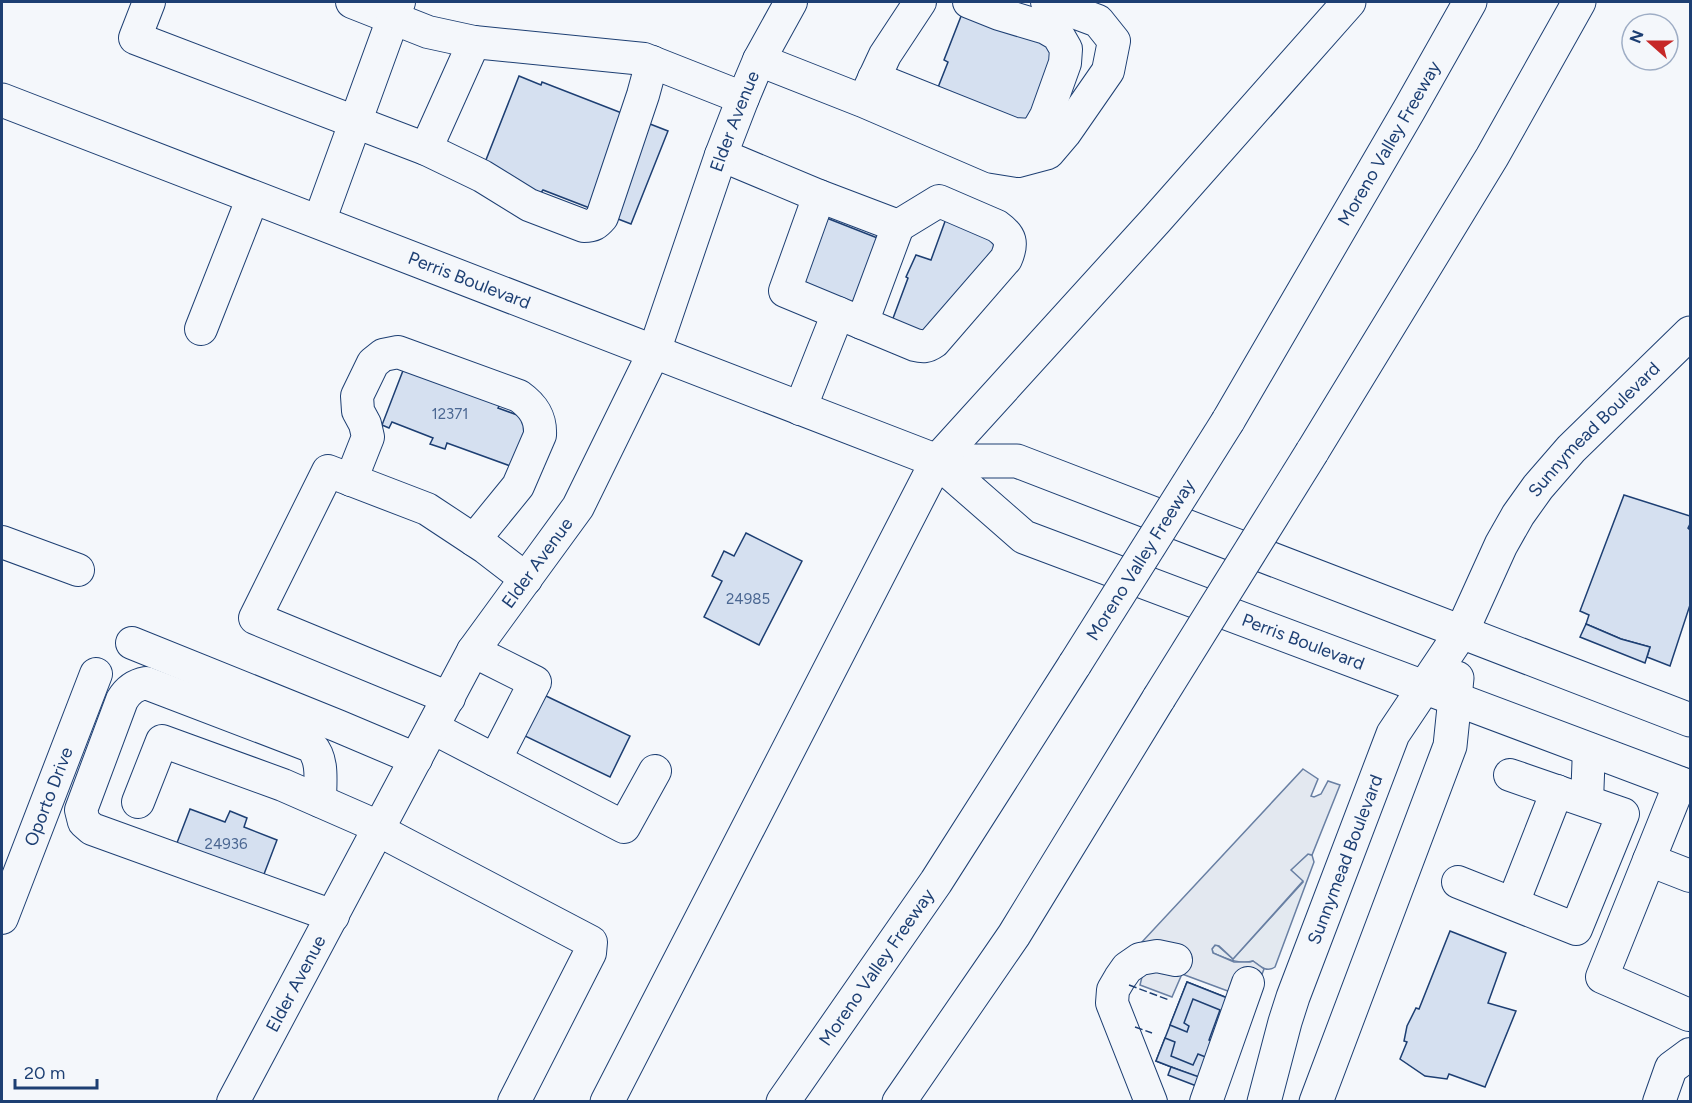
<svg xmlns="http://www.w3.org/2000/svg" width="1692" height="1103" viewBox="0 0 1692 1103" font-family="Figtree,sans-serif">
<rect width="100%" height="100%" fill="#f4f7fb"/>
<path fill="#e3e9f0" stroke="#687fa3" stroke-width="1.5" d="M 1308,854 L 1312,855 L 1314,862 L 1275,967 C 1266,973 1260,966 1253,961 C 1239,965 1226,958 1213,953 L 1212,949 L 1214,946 L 1217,945 L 1233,959 L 1303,882 L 1290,870 Z"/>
<path fill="#e3e8f0" stroke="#687fa3" stroke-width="1.5" d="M 1303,769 L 1318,779 L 1311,796 L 1314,797 L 1321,794 L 1328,781 L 1340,785 L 1312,855 L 1308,854 L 1291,870 L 1303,881 L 1233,959 L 1219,946 L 1215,945 L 1212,949 L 1213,953 L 1234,962 L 1250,962 L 1253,961 L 1264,969 L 1252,1000 L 1182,974 L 1172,997 L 1140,985 L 1142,977 L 1136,974 L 1127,958 Z"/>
<g fill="#d5e0f0" stroke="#1d3f73" stroke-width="1.5">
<path d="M 965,6 L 1052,39 L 1062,54 L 1031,131 L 935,95 L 948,62 L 944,60 Z"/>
<path d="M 519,76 L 541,85 L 542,82 L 668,131 L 631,224 L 543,190 L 540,194 L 484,165 Z"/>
<path d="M 947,216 L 993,234 L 1001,262 L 928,344 L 889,329 L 908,278 L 906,277 L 916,255 L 931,260 Z"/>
<path d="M 824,217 L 880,239 L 855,305 L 797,284 Z"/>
<path d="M 404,368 L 500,404 L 498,408 L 531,420 L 513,467 L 447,443 L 445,449 L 430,444 L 433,438 L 392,422 L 389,428 L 382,425 Z"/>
<path d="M 1624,495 L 1690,516 L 1690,524 L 1688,528 L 1690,530 L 1690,605 L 1670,666 L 1647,657 L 1650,647 L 1621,639 L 1586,624 L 1589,615 L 1580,611 Z"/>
<path d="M 746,533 L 802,561 L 759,645 L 704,617 L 722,581 L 712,576 L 724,551 L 734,556 Z"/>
<path d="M 1586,624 L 1621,639 L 1650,647 L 1645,663 L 1580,637 Z"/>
<path d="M 544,695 L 630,736 L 610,777 L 525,736 Z"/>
<path d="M 190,809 L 225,822 L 230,811 L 247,818 L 244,827 L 277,840 L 261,882 L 175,848 Z"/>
<path d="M 1450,931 L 1506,953 L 1488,1003 L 1516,1011 L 1485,1087 L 1449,1074 L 1447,1079 L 1425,1076 L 1400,1059 L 1407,1042 L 1404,1041 L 1407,1026 L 1416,1008 L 1419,1009 Z"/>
<path d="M 1187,982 L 1235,1001 L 1205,1080 L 1156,1061 Z"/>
<path d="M 1187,982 L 1235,1001 L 1219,1043 L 1209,1040 L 1220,1010 L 1193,999 L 1184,1023 L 1189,1026 L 1187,1032 L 1170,1025 Z"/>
<path d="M 1165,1038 L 1175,1042 L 1171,1056 L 1193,1065 L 1198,1054 L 1213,1060 L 1205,1080 L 1156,1061 Z"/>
<path d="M 1171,1067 L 1202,1078 L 1199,1087 L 1168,1075 Z"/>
</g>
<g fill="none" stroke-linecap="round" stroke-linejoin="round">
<g stroke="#1d3f73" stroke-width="34">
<g id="minor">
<path d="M 149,2 L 135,38 L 426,149 L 474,42"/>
<path d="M 352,2 L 428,32 L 474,42 L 644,59 L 743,98"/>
<path d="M 759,60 L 863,101 L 993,157 L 1018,161 L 1048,153 L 1065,133 L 1108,71 L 1114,41 L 1098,21 L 1047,2"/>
<path d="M 874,78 L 1014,134 L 1031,135 L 1038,130 L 1046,116 L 1065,63 L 1066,49 L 1058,35 L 1046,28 L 999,14 L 969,2"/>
<path d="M 865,98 L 885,55 L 920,2"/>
<path d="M 426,149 L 482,176 L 529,205 L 584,226 C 593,226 596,224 602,217 L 643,95 L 652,62"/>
<path d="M 721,155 L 819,196 L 785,291 L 915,345 C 923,347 927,347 934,342 L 1006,259 C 1013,243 1011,236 997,226 L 939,201 L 898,226"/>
<path d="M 819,196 L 898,226 L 862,323"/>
<path d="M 319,222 L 399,2"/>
<path d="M 201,329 L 253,197"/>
<path d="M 800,409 L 838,313"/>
<path d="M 351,480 L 368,437 L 365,424 L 358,411 L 357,396 L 373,363 L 383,355 L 398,352 L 519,396 C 533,406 541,417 540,435 L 518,486 L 474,540"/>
<path d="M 2,542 L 78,570"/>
<path d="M 132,643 L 338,726 L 416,759"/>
<path d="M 473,651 L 535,682 L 495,760"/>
<path d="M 449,698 L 255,618 L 328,471 L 427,509 L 486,548 L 526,579"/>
<path d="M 433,728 L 624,827 L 655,771"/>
<path d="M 1680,783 L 1602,977 L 1689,1015"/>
<path d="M 320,801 C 320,782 324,760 311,746 L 146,683 C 135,685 128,690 122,700 L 81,810 L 84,822 L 92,829 L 333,916"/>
<path d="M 1587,801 L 1589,749"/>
<path d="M 138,802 L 162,741 L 283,785 L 379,827"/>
<path d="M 378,830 L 591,942 L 590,953 L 514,1102"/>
<path d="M 1649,860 L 1690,876"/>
<path d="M 1458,882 L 1576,929 L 1623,814 L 1510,775"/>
<path d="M 1513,903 L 1557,791"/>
<path id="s1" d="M 2,918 L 96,674"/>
<path id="s2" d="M 233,1102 L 473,651 L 578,507 L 654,352 L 721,155 L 743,98 L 759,60 L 791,2"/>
<path d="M 1151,1102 L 1112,1003 L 1113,990 L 1120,978 L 1127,968 L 1140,959 L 1157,956 L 1176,960"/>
<path d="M 1206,1102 L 1248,983"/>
<path d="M 1659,1102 L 1671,1068 L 1690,1054"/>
</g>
</g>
<g stroke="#1d3f73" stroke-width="35">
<g id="major">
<path id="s3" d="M 2,100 L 937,461 L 1024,537 L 1690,787"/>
<path d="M 937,461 L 1017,461 L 1690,720"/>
<path id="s4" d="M 1264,1102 L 1285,1022 L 1293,997 L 1393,734 L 1462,631 L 1501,545 L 1518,515 L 1538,487 L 1571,449 L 1690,333"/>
<path d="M 1316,1102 L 1450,746 L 1457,678"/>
</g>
</g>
<g stroke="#1d3f73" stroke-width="35">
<g id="highway">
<path id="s5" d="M 1228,421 L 1409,110 L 1470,2"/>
<path d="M 1312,452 L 1492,157 L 1579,2"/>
<path d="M 607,1102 L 937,461 L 1156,220 L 1349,2"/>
<path id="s6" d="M 783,1102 L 936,882 L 1075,664"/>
<path d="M 899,1102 L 1014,935 L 1159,698"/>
</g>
</g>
<use href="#minor" stroke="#f4f7fb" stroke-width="32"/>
<use href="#major" stroke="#f4f7fb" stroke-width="33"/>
<use href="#highway" stroke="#f4f7fb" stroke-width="33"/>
<g stroke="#1d3f73" stroke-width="35" stroke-linecap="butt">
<g id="highway-bridge">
<path id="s7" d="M 1075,664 L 1228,421"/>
<path d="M 1159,698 L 1312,452"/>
</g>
</g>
<use href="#highway-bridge" stroke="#f4f7fb" stroke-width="33"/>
<g stroke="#1d3f73" stroke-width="1.5" stroke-dasharray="8 3" stroke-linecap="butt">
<path d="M 1129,985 L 1169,1000"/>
<path d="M 1135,1027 L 1152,1033"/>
</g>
</g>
<g text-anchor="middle" stroke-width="4.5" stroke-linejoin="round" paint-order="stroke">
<g font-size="15" fill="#4b6792">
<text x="450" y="419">12371</text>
<text x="748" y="604">24985</text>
<text x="226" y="849">24936</text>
</g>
<g font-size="18" fill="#1d3f73" stroke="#f4f7fb">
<text dy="6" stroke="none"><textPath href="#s2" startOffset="1106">Elder Avenue</textPath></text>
<text dy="6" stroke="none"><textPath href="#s5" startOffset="321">Moreno Valley Freeway</textPath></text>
<text dy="6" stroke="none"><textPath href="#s3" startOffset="501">Perris Boulevard</textPath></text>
<text dy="6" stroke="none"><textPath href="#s4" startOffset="758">Sunnymead Boulevard</textPath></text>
<text dy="6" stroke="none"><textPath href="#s7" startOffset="123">Moreno Valley Freeway</textPath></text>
<text dy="6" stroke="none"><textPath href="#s2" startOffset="620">Elder Avenue</textPath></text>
<text dy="6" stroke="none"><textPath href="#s3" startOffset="1416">Perris Boulevard</textPath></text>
<text dy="6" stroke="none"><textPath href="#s1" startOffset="130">Oporto Drive</textPath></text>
<text dy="6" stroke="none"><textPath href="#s4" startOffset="256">Sunnymead Boulevard</textPath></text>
<text dy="6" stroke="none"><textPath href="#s6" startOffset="164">Moreno Valley Freeway</textPath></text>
<text dy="6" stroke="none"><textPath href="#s2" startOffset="134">Elder Avenue</textPath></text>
</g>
</g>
<rect width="1692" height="1103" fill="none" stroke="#1d3f73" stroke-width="6"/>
<g transform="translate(1650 42) rotate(291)"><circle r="28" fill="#f4f7fb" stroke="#9eadc5" stroke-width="1.5"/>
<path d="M0-4.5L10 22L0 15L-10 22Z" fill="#c62828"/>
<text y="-9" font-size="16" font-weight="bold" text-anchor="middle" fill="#1d3f73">N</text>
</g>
<path d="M15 1079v9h82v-9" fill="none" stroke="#1d3f73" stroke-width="3"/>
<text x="24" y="1079" font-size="18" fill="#1d3f73" stroke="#f4f7fb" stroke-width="4.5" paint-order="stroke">20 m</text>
</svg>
